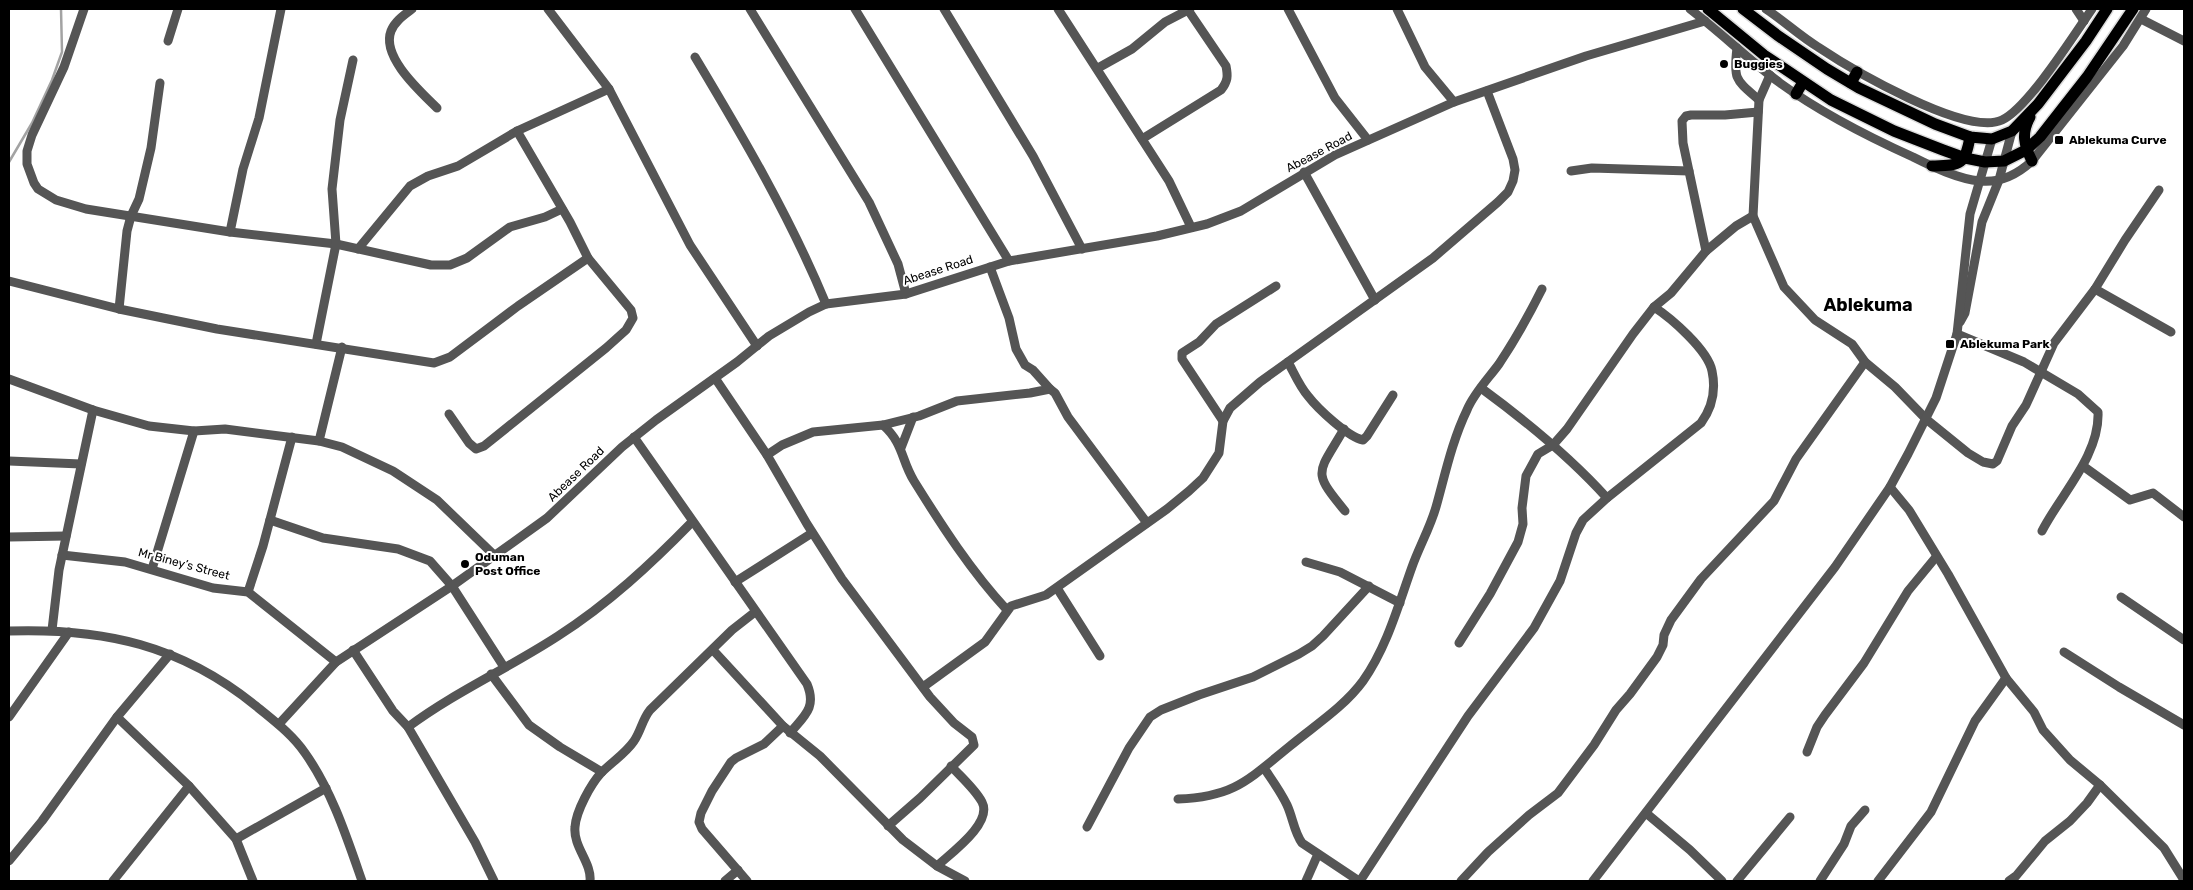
<svg xmlns="http://www.w3.org/2000/svg" width="2193" height="890" viewBox="0 0 2193 890" font-family="Rubik,sans-serif">
<rect width="100%" height="100%" fill="#fff"/>
<g fill="none" stroke-linecap="round" stroke-linejoin="round">
<path stroke="#a3a3a3" stroke-width="2.5" d="M 9,162 L 32,123 L 52,80 L 62,52 L 61,9"/>
<g stroke="#dbdbdb" stroke-width="14">
<g id="major">
<path d="M 1708,9 L 1764,55 L 1831,100 L 1894,131 L 1943,150 L 1965,158 L 1985,162 L 2004,161 L 2026,150 L 2040,137 L 2087,77 L 2133,9"/>
<path d="M 1743,9 L 1777,35 L 1827,69 L 1859,88 L 1935,124 L 1970,137 L 1992,139 L 2012,131 L 2038,104 L 2086,41 L 2107,9"/>
<path d="M 1851,83 L 1857,72"/>
<path d="M 1796,94 L 1803,82"/>
<path d="M 2030,117 C 2021,133 2024,145 2032,161"/>
<path d="M 1932,166 C 1960,165 1965,166 1970,137"/>
</g>
</g>
<g stroke="#555" stroke-width="9">
<path d="M 84,9 L 64,67 L 32,135 L 27,151 L 27,164 L 34,183 L 38,189 L 56,200 L 86,209 L 230,232 L 336,244 L 431,265 L 450,265 L 467,258 L 510,227 L 545,217 L 562,209"/>
<path d="M 412,9 C 404,15 395,21 391,31 C 381,57 421,92 437,108"/>
<path d="M 548,9 L 609,89 L 690,245 L 757,346"/>
<path d="M 750,9 L 869,202 L 898,264 L 906,294"/>
<path d="M 855,9 L 1009,261"/>
<path d="M 944,9 L 1033,156 L 1082,249"/>
<path d="M 1058,9 L 1169,181 L 1191,227"/>
<path d="M 1288,9 L 1335,98 L 1368,140"/>
<path d="M 1397,9 L 1425,67 L 1454,102"/>
<path d="M 1690,9 C 1721,33 1749,60 1780,83 C 1817,110 1871,138 1913,157 C 1933,167 1958,179 1980,181 C 2000,183 2018,174 2032,161 L 2123,46 L 2146,9"/>
<path d="M 1766,9 C 1784,21 1800,36 1818,47 C 1851,69 1966,137 2002,120 C 2028,108 2074,35 2092,9"/>
<path d="M 2076,9 L 2084,21"/>
<path d="M 2141,19 L 2184,41"/>
<path d="M 168,41 L 178,9"/>
<path d="M 1737,48 C 1733,80 1736,80 1759,100"/>
<path d="M 695,57 C 743,137 790,217 826,304"/>
<path d="M 1098,68 L 1132,49 L 1165,22 L 1190,9"/>
<path d="M 1770,75 L 1759,100 L 1753,216 L 1784,287 L 1815,320 L 1852,344 L 1865,362 L 1895,387 L 1926,419 L 1968,453 L 1983,462 L 1993,464 L 1997,461 L 2012,426 L 2026,405 L 2054,343 L 2095,289 L 2125,240 L 2159,190"/>
<path d="M 1142,139 L 1221,90 C 1228,81 1228,76 1226,66 L 1188,10"/>
<path d="M 1571,171 L 1592,168 L 1689,171"/>
<path d="M 1304,172 L 1375,300"/>
<path d="M 230,232 L 243,169 L 259,118 L 281,9"/>
<path d="M 358,249 L 410,186 L 428,176 L 458,166 L 517,131 L 609,89"/>
<path d="M 1706,251 L 1683,143 L 1682,121 L 1686,116 L 1691,115 L 1725,115 L 1758,112"/>
<path d="M 9,281 L 119,309 L 217,329 L 434,363 L 450,357 L 518,306 L 588,258"/>
<path d="M 2095,289 L 2171,332"/>
<path d="M 119,309 L 127,231 L 131,216 L 139,199 L 151,148 L 160,83"/>
<path d="M 1960,322 L 1965,313 L 1982,222 L 1999,180 L 2012,131"/>
<path d="M 1957,334 L 2024,362 L 2078,394 L 2098,412 C 2100,455 2061,494 2042,531"/>
<path d="M 316,344 L 336,244 L 332,189 L 340,120 L 353,60"/>
<path d="M 1288,362 C 1294,373 1300,387 1308,396 C 1318,409 1348,437 1363,440 L 1367,436 L 1393,395"/>
<path d="M 715,378 L 767,455 L 807,524 L 842,579 L 930,697 L 954,723 L 972,737 L 974,745 L 920,798 L 888,826"/>
<path d="M 9,379 L 93,410 L 149,426 L 194,431 L 225,429 L 319,441 L 342,447 L 393,471 L 437,500 L 494,555"/>
<path d="M 1481,388 C 1526,421 1569,456 1607,498"/>
<path d="M 1050,389 L 1055,393 L 1068,417 L 1147,523"/>
<path d="M 449,414 L 469,443 L 476,449 L 484,446 L 606,348 L 626,330 L 633,318 L 631,310 L 588,258 L 570,222 L 517,131"/>
<path d="M 1223,421 L 1182,359 L 1182,353 L 1199,342 L 1216,324 L 1276,286"/>
<path d="M 883,425 C 904,444 901,460 914,481 C 942,526 971,571 1007,610"/>
<path d="M 1344,429 C 1318,474 1311,470 1345,511"/>
<path d="M 634,437 L 807,684 C 817,708 804,716 790,733"/>
<path d="M 319,441 L 342,347"/>
<path d="M 901,448 L 913,417"/>
<path d="M 767,455 L 782,445 L 813,432 L 883,425 L 919,416 L 957,401 L 1030,393 L 1050,389 L 1033,370 L 1025,365 L 1016,349 L 1009,318 L 990,267"/>
<path d="M 9,461 L 81,464"/>
<path d="M 2083,466 L 2130,500 L 2153,493 L 2184,517"/>
<path d="M 1890,487 L 1909,510 L 1948,574 L 2006,678 L 2034,712 L 2043,730 L 2070,760 L 2100,785 L 2164,848 L 2184,880"/>
<path d="M 270,520 L 323,538 L 398,549 L 430,561 L 452,586 L 504,667"/>
<path d="M 9,537 L 66,536"/>
<path d="M 62,555 L 125,562 L 213,588 L 248,592 L 336,662"/>
<path d="M 1306,562 L 1340,572 L 1400,603"/>
<path d="M 152,569 L 194,431"/>
<path d="M 735,582 L 812,533"/>
<path d="M 1057,588 L 1100,656"/>
<path d="M 248,592 L 263,546 L 292,437"/>
<path d="M 2121,597 L 2184,640"/>
<path d="M 52,630 L 59,570 L 93,410"/>
<path d="M 9,631 C 104,628 181,645 256,706 C 274,721 292,734 305,753 C 332,791 347,838 362,881"/>
<path d="M 1459,643 L 1490,594 L 1518,542 L 1523,524 L 1522,508 L 1526,476 L 1538,454 L 1553,445 L 1567,429 L 1633,334 L 1654,307 L 1671,293 L 1706,251 L 1736,226 L 1753,216"/>
<path d="M 353,650 L 393,711 L 408,727 L 475,842 L 494,881"/>
<path d="M 713,650 L 783,726 L 820,756 L 903,840 L 937,866 L 965,881"/>
<path d="M 2064,652 L 2119,687 L 2184,725"/>
<path d="M 491,674 L 529,725 L 560,747 L 602,772"/>
<path d="M 923,687 L 985,642 L 1011,606 L 1046,595 L 1167,509 L 1189,491 L 1203,478 L 1219,453 L 1223,421 L 1230,408 L 1260,382 L 1433,258 L 1498,202 L 1508,192 L 1513,181 L 1515,170 L 1513,159 L 1487,91"/>
<path d="M 9,717 L 69,632"/>
<path d="M 117,717 L 189,786 L 236,839 L 253,881"/>
<path d="M 279,724 L 336,662 L 452,586 L 547,518 L 622,447 L 656,420 L 737,362 L 769,336 L 809,312 L 826,304 L 906,294 L 1009,261 L 1157,236 L 1207,224 L 1241,211 L 1335,155 L 1454,102 L 1586,56 L 1705,21"/>
<path d="M 408,727 C 455,692 509,668 558,636 C 608,604 651,564 692,522"/>
<path d="M 1807,752 L 1817,727 L 1825,715 L 1864,663 L 1908,591 L 1936,557"/>
<path d="M 1264,768 C 1272,780 1281,792 1287,805 C 1293,818 1294,832 1302,843 L 1359,881"/>
<path d="M 1178,799 C 1234,797 1248,780 1290,746 C 1314,726 1344,707 1363,681 C 1387,647 1398,606 1412,567 C 1419,547 1430,528 1436,507 C 1445,475 1452,441 1467,410 C 1474,393 1488,379 1499,364 C 1515,340 1529,315 1542,289"/>
<path d="M 1646,813 L 1690,850 L 1722,881"/>
<path d="M 1087,827 L 1129,748 L 1150,717 L 1161,710 L 1199,695 L 1253,677 L 1299,654 L 1312,646 L 1323,636 L 1369,586"/>
<path d="M 236,839 L 326,788"/>
<path d="M 9,861 L 42,821 L 117,717 L 170,654"/>
<path d="M 937,866 C 951,853 993,823 982,802 C 975,789 961,777 951,766"/>
<path d="M 113,881 L 189,786"/>
<path d="M 590,881 C 592,863 573,847 575,827 C 576,811 591,784 601,773 C 612,762 626,753 634,741 C 641,731 642,720 650,710 L 732,630 L 755,612"/>
<path d="M 725,881 L 738,870"/>
<path d="M 747,881 L 702,829 L 699,822 L 701,813 L 712,791 L 731,762 L 736,758 L 764,744 L 783,726"/>
<path d="M 1306,881 L 1318,854"/>
<path d="M 1360,881 L 1468,716 L 1534,628 L 1560,581 L 1576,533 L 1583,520 L 1607,498 L 1701,423 C 1712,408 1716,390 1712,371 C 1708,350 1671,318 1654,307"/>
<path d="M 1461,881 L 1488,852 L 1529,815 L 1558,793 L 1594,745 L 1616,710 L 1630,694 L 1657,657 L 1663,645 L 1664,635 L 1671,620 L 1701,579 L 1774,501 L 1796,459 L 1865,362"/>
<path d="M 1593,881 L 1835,567 L 1890,487 L 1908,454 L 1936,398 L 1957,334 L 1970,214 L 1992,139"/>
<path d="M 1737,881 L 1790,817"/>
<path d="M 1820,881 L 1844,844 L 1851,826 L 1865,810"/>
<path d="M 1878,881 L 1931,812 L 1975,721 L 2006,678"/>
<path d="M 2009,881 L 2016,876 L 2045,841 L 2070,821 L 2087,803 L 2100,785"/>
</g>
<use href="#major" stroke="#000" stroke-width="11"/>
</g>
<g fill="#000" stroke="#fff" stroke-width="2">
<circle cx="1724" cy="64" r="5"/>
<rect x="2054" y="135" width="10" height="10" rx="2.5"/>
<rect x="1945" y="339" width="10" height="10" rx="2.5"/>
<circle cx="465" cy="564" r="5"/>
</g>
<g text-anchor="middle" stroke-width="4" stroke-linejoin="round" paint-order="stroke">
<g font-size="12" font-weight="bold" fill="#000" stroke="#fff" text-anchor="start">
<text x="1734" y="68">Buggies</text>
<text x="2069" y="144">Ablekuma Curve</text>
<text x="1960" y="348">Ablekuma Park</text>
<text x="475" y="561">Oduman<tspan x="475" dy="14">Post Office</tspan></text>
</g>
<g font-size="12" fill="#000" stroke="#fff">
<text transform="translate(1319 152) rotate(-28)" y="4">Abease Road</text>
<text transform="translate(938 270) rotate(-18)" y="4">Abease Road</text>
<text transform="translate(576 474) rotate(-44)" y="4">Abease Road</text>
<text transform="translate(184 564) rotate(15)" y="4">Mr Biney’s Street</text>
</g>
<g font-size="18" font-weight="bold" fill="#000" stroke="#fff">
<text x="1868" y="311">Ablekuma</text>
</g>
</g>
<rect width="2193" height="890" fill="none" stroke="#000000" stroke-width="20"/>
</svg>
